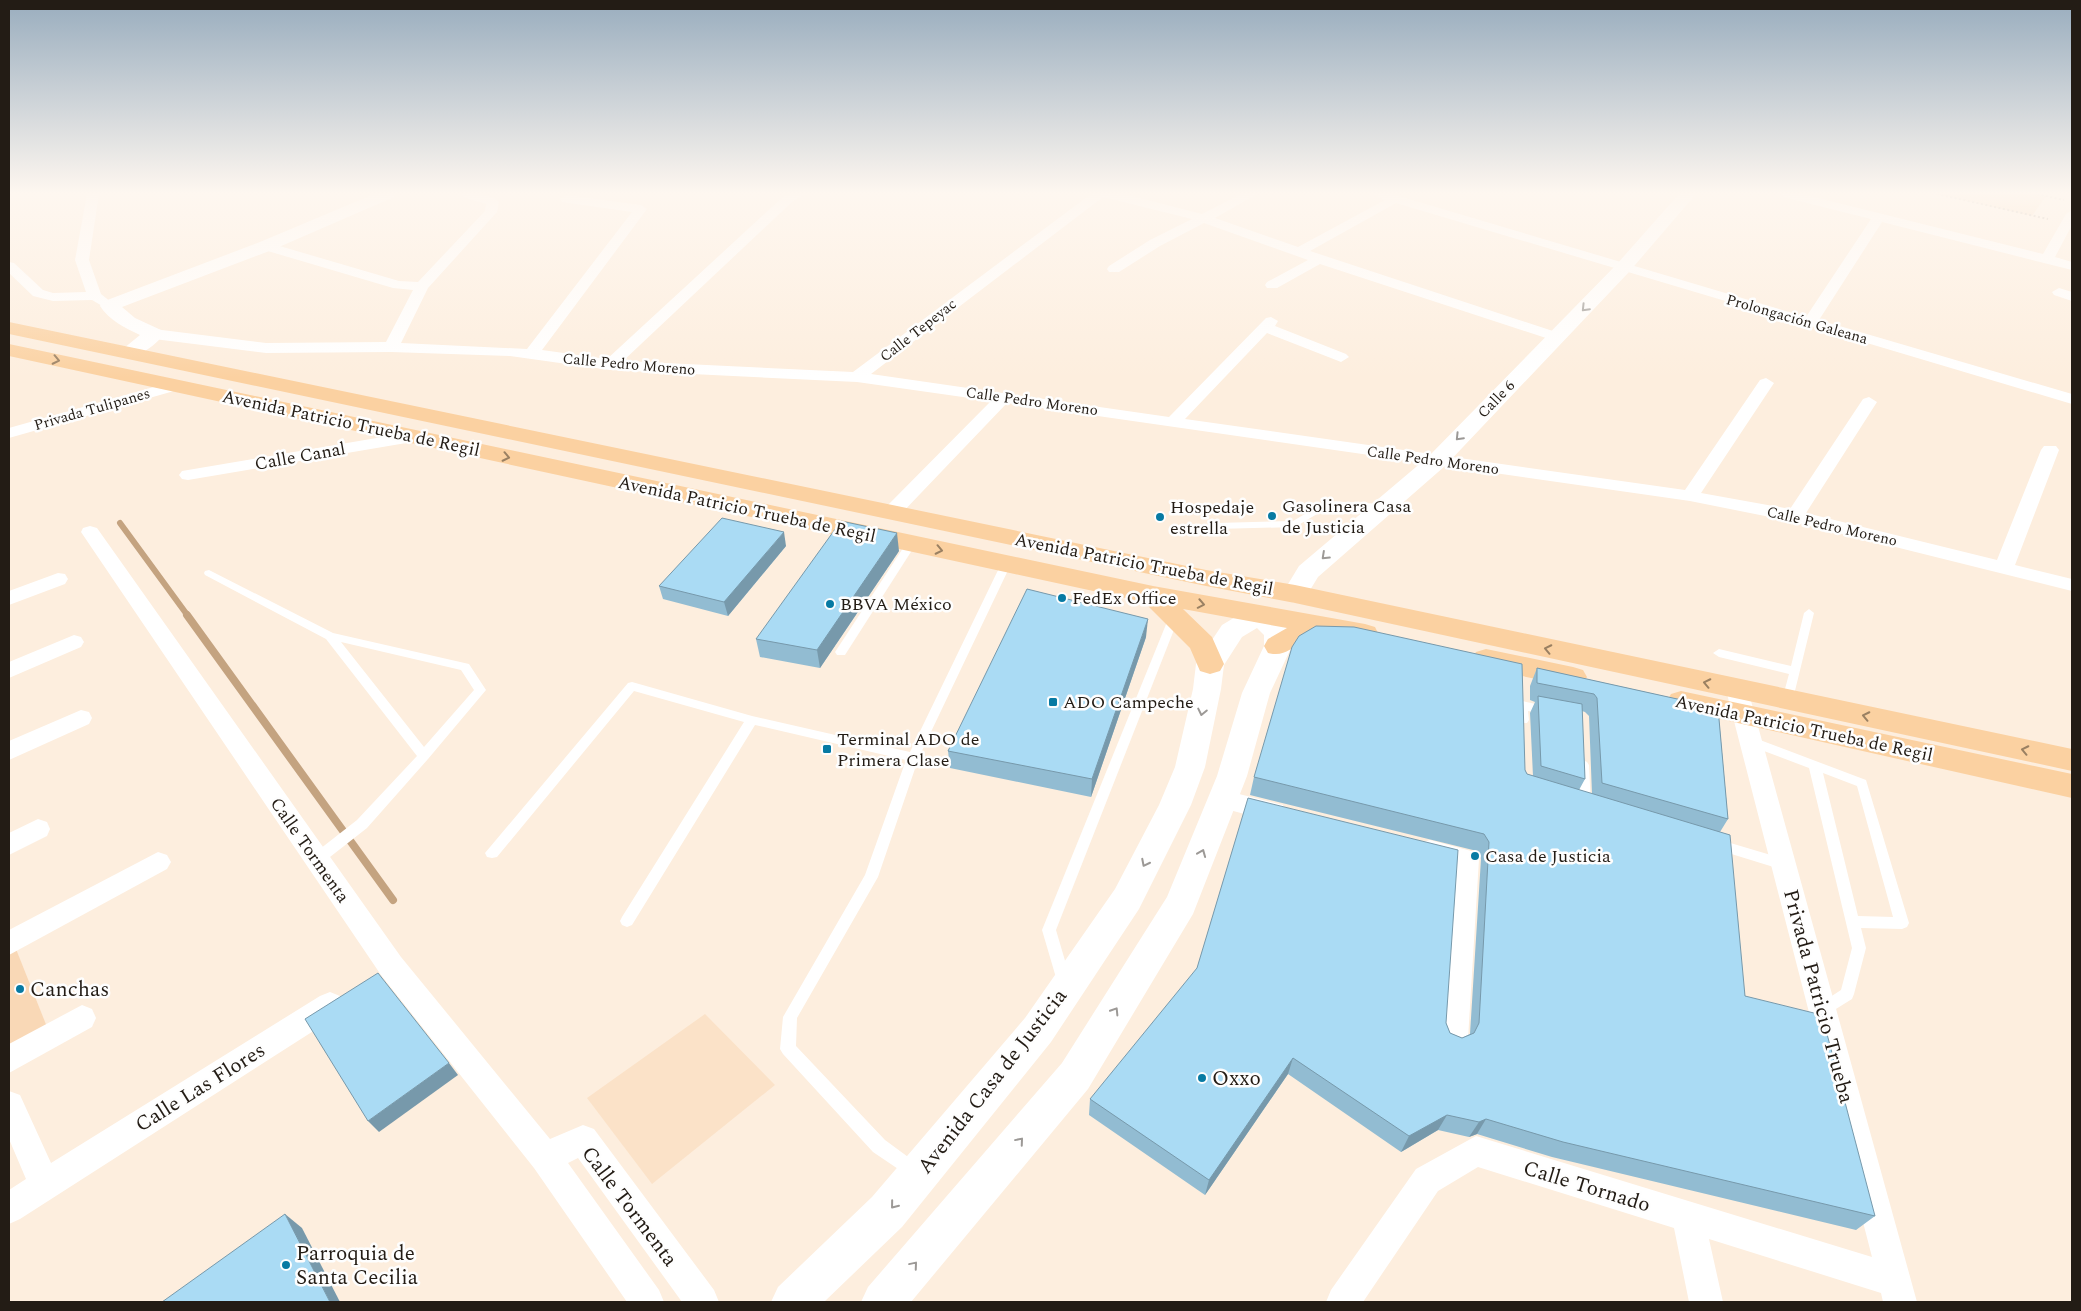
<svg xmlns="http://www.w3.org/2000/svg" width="2081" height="1311" viewBox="0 0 2081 1311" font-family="Spectral,serif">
<rect width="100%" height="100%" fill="#fdeede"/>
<path fill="#fbe2c8" d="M 705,1014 L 775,1085 L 652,1184 L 587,1098 Z"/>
<g fill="#f9d8b6">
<path d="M 1937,194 L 2037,194 L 2046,196 L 2032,216 Z"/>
<path d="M 14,944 L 49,1032 L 9,1055 L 9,946 Z"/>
</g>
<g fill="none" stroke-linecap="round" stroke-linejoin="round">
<path stroke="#c4a380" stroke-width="6" d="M 120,523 L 188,616"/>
<path stroke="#c4a380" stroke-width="8" d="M 187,615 L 393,900"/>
<g stroke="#b5a89b" stroke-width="2" stroke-dasharray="2 2.5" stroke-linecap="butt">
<path d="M 1937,194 L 2048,219"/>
<path d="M 2037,194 L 2064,200"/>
</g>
<g fill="#fff" fill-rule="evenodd">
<path d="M 1327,501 L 1382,504 L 1387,507 L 1382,510 L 1329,507 L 1295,527 L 1216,529 L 1211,526 L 1216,523 L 1293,521 Z"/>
<path d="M 911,541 L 916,544 L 845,655 L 837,655 L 835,652 L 837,649 L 907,542 Z"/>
<path d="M 1006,561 L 1011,564 L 919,757 L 878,877 L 797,1018 L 796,1046 L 885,1140 L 919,1165 L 921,1171 L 919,1177 L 913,1179 L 873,1152 L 783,1054 L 780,1049 L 783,1017 L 865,875 L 906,760 L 755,725 L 632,925 L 627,927 L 622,925 L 620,921 L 622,917 L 744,722 L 634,691 L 497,857 L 492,858 L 487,857 L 485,853 L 628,683 L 632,682 L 752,716 L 910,752 L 1001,564 Z"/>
<path d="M 209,570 L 333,633 L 469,664 L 486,690 L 428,759 L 367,828 L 321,864 L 316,865 L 311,864 L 309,860 L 311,856 L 357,820 L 417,756 L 326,639 L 205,575 L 204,573 L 205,571 ZM 341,642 L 461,670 L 474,690 L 424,747 Z"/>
<path d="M 1809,609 L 1814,613 L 1792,703 L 1784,703 L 1782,700 L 1789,674 L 1719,657 L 1713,653 L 1719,649 L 1791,666 L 1804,613 Z"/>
<path d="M 1174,613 L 1179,617 L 1056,930 L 1071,981 L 1069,986 L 1064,988 L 1059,986 L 1057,981 L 1042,930 L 1169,617 Z"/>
<path d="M 1522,701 L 1550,707 L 1552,710 L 1550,713 L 1546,714 L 1528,711 L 1529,720 L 1527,723 L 1519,723 L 1516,705 L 1518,702 Z"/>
<path d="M 1752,737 L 1866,780 L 1909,923 L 1907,927 L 1902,929 L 1861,928 L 1866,948 L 1854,994 L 1852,999 L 1823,1017 L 1818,1015 L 1816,1010 L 1818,1005 L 1841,990 L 1852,948 L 1809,768 L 1748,745 L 1746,742 L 1748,739 ZM 1823,773 L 1857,786 L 1893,917 L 1858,916 Z"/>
<path d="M 1583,760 L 1587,762 L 1589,765 L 1591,806 L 1590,810 L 1585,811 L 1580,810 L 1579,806 L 1577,765 L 1579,762 Z"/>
<path d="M 1717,839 L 1788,860 L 1790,864 L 1788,868 L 1783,870 L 1712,848 L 1710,844 L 1712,840 Z"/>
</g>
<g fill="#fff" fill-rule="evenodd">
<path d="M 87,194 L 99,194 L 89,260 L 101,294 L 116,306 L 109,310 L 92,300 L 53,301 L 33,296 L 9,273 L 9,262 L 14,263 L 43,290 L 53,293 L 86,292 L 75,260 Z"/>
<path d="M 461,194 C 473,194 490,193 499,202 L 497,212 L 428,288 L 401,343 L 527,349 L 632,212 L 562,202 L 560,199 L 566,195 L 641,205 L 647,209 L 542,350 L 607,359 L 785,195 L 806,194 L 793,201 L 623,361 L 853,372 L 1091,194 L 1124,194 L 1202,214 L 1241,194 L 1257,194 L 1215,218 L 1298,247 L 1385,200 L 1373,194 L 1392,194 L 1806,317 L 1871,219 L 1783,197 L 1781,194 L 1802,194 L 2043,254 L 2066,214 L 2072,210 L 2072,225 L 2055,257 L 2072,262 L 2072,270 L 1882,222 L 1819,320 L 2072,394 L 2072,404 L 1396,203 L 1310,251 L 1562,334 L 1565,337 L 1562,340 L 1552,340 L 1320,264 L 1277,288 L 1267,288 L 1265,285 L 1267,282 L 1308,260 L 1204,223 L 1160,246 L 1119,272 L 1109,272 L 1107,269 L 1109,266 L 1150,240 L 1192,219 L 1103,197 L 871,374 L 1169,417 L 1266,318 L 1271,317 L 1278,321 L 1275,326 L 1346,354 L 1349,357 L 1341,362 L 1336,360 L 1267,333 L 1185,419 L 1685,490 L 1760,380 L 1766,378 L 1774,383 L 1701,493 L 1790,509 L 1863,399 L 1869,397 L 1877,402 L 1806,513 L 1997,560 L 2041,450 L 2044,446 L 2056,446 L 2059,450 L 2015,565 L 2072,579 L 2072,591 L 1795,522 L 1690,501 L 1007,403 L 899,516 L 885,516 L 883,512 L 885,508 L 991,401 L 857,382 L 610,370 L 510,356 L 391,352 L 266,353 L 154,339 L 146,334 L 154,329 L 266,343 L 386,342 L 413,290 L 393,288 L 261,249 L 259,246 L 266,242 L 399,281 L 418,282 L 485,211 L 486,204 L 463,197 Z"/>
<path d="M 2059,288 L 2072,292 L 2072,301 L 2054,295 L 2052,292 Z"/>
<path d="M 175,381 L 183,386 L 181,389 L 9,438 L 9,428 Z"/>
<path d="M 412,432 L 418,433 L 421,437 L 418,441 L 188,480 L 182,479 L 179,475 L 182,471 L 188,470 Z"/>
<path d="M 90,526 L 97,528 L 401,957 L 550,1139 L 583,1125 L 594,1129 L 714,1290 L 719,1302 L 682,1302 L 578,1158 L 568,1163 L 659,1290 L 664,1302 L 627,1302 L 534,1168 L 381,975 L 81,532 L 83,528 Z"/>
<path d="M 58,573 L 65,574 L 68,579 L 65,584 L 9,605 L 9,591 Z"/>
<path d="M 74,635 L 81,637 L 84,642 L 81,647 L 9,678 L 9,662 Z"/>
<path d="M 1737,682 L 1745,684 L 1748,690 L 1917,1302 L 1883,1302 L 1881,1293 L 1709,1239 L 1723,1302 L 1689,1302 L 1674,1228 L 1478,1167 L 1438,1191 L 1363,1302 L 1326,1302 L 1331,1290 L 1416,1169 L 1476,1136 L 1872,1257 L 1726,690 L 1729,684 Z"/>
<path d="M 81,710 L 89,712 L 92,718 L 89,724 L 9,760 L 9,741 Z"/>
<path d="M 1223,790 L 1283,805 L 1286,812 L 1283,819 L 1274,822 L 1215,806 L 1211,799 L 1215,792 Z"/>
<path d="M 38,819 L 47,822 L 50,829 L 47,836 L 9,855 L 9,833 Z"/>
<path d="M 1430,840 L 1475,852 L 1479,859 L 1468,1039 L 1464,1048 L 1454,1052 L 1444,1048 L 1440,1039 L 1453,866 L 1421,857 L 1418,850 L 1421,843 Z"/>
<path d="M 158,852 L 167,855 L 171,862 L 167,869 L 9,955 L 9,930 Z"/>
<path d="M 330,992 L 340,996 L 344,1005 L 340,1014 L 20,1219 L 9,1224 L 9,1190 L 26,1179 L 9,1139 L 9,1091 L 20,1095 L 51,1163 L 320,996 Z"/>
<path d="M 82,1005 L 92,1009 L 96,1018 L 92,1027 L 9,1073 L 9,1044 Z"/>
</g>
<g fill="#fff" fill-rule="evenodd">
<path d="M 374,194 L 396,194 L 394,197 L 272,250 L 122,307 L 135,318 L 161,330 L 164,334 C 155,346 135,361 121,357 L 118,353 L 140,335 C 125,328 109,320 100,306 L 102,302 L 260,242 Z"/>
<path d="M 1679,194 L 1696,194 L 1629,272 L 1445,466 L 1318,577 L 1304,600 L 1295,603 L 1286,600 L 1282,594 L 1299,566 L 1429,456 L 1617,264 Z"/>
<path d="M 1261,607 L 1270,610 L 1287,627 L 1290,633 L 1292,646 L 1270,693 L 1247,776 L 1193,914 L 1088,1089 L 911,1302 L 861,1302 L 868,1287 L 1062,1063 L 1167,897 L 1217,776 L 1242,693 L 1264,646 L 1264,635 L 1257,628 L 1242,637 L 1224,665 L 1221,689 L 1205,767 L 1191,805 L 1139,909 L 1051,1042 L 902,1227 L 824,1302 L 771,1302 L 778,1287 L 872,1197 L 1025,1018 L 1115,889 L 1159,805 L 1175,767 L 1193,689 L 1196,664 L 1222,625 L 1237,616 Z"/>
</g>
<g fill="#fbd1a1" fill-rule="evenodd">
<path d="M 9,322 L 1206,570 L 1295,585 L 2072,749 L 2072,771 L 1295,603 L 1206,586 L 9,334 Z"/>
<path d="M 9,344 L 1153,586 L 1365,624 L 1375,627 L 1378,633 L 1375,639 C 1358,644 1344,634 1328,636 C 1321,637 1311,639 1304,642 C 1290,648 1285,657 1268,653 L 1264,646 L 1268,639 L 1287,628 L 1183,609 L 1212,637 L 1224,664 L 1220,671 L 1210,674 L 1200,671 L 1190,648 L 1144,602 L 9,356 Z"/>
<path d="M 1486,649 L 1573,667 L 1583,670 L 1587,677 L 1583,684 L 1573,687 L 1476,666 L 1472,659 L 1476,652 Z"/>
<path d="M 1681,691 L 2072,774 L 2072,798 L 1671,708 L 1667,701 L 1671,694 Z"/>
</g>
</g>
<g fill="#92bcd2" fill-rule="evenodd">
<path d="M 786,546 L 728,616 L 663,599 L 659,586 Z"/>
<path d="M 899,551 L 820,668 L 760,657 L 756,639 Z"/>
<path d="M 1146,637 L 1091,797 L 950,768 L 948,751 Z"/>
<path d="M 1537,668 L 1718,708 L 1728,819 L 1720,832 L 1745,996 L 1875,1216 L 1856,1230 L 1552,1157 L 1477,1134 L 1469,1137 L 1438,1130 L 1401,1152 L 1288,1074 L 1205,1195 L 1089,1115 L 1090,1099 L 1446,1023 L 1450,1033 L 1462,1038 L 1470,1034 L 1481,859 L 1477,851 L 1250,795 L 1254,777 L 1525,770 L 1527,774 L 1533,776 L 1530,713 L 1535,702 L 1530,700 L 1530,686 ZM 1582,711 L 1585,712 L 1589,716 L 1592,794 L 1579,790 L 1585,779 Z"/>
</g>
<g fill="#7799ab">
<path d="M 784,532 L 786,546 L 728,616 L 724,602 Z"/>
<path d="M 897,533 L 899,551 L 820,668 L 817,650 Z"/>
<path d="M 1148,619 L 1146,637 L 1091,797 L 1092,779 Z"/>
<path d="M 1293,1058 L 1288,1074 L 1205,1195 L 1209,1180 Z"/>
<path d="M 449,1063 L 458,1075 L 379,1132 L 368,1121 Z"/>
<path d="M 1447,1115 L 1438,1130 L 1401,1152 L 1409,1136 Z"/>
<path d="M 1486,1119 L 1477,1134 L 1469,1137 L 1479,1122 Z"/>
<path d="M 285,1214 L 302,1228 L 340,1302 L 330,1302 Z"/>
</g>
<g fill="#aadbf4" stroke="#7799ab">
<path d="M 722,518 L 784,532 L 724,602 L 659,586 Z"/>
<path d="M 841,521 L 897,533 L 817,650 L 756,639 Z"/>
<path d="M 1027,589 L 1148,619 L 1092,779 L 948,751 Z"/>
<path d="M 1316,626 L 1354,627 L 1522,664 L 1525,770 L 1527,774 L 1730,835 L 1745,996 L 1822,1015 L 1875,1216 L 1563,1142 L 1486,1119 L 1479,1122 L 1447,1115 L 1409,1136 L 1293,1058 L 1209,1180 L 1090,1099 L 1197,968 L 1248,798 L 1458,850 L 1446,1023 L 1450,1033 L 1462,1038 L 1474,1033 L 1479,1023 L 1489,842 L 1484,834 L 1254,777 L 1292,647 L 1299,636 Z"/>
<path d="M 1537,668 L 1718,708 L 1728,819 L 1602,783 L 1597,698 L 1594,694 L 1537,683 Z"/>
<path d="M 1538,696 L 1582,704 L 1585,779 L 1541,766 Z"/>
<path d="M 378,973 L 449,1063 L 368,1121 L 305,1019 Z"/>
<path d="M 285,1214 L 330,1302 L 162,1302 Z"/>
</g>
<defs><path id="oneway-chevron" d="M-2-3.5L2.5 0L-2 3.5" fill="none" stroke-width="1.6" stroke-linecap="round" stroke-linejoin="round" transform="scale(1.25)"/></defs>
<g stroke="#9c9996">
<use href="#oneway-chevron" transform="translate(1585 308) rotate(134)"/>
<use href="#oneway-chevron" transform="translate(1459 437) rotate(134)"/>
<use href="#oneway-chevron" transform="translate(1325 556) rotate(137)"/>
<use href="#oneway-chevron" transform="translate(1202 712) rotate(102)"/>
<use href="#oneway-chevron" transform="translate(1202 853) rotate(-68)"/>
<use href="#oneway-chevron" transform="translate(1145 863) rotate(117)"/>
<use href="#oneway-chevron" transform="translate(1115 1011) rotate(-58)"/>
<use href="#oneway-chevron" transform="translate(1020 1141) rotate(-50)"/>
<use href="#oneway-chevron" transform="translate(894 1205) rotate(129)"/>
<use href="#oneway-chevron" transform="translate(914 1265) rotate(-50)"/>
</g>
<g stroke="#9a8062">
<use href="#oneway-chevron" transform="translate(56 360) rotate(12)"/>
<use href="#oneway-chevron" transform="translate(506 457) rotate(12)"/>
<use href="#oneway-chevron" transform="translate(939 550) rotate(12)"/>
<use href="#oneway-chevron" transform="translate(1201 604) rotate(11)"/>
<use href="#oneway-chevron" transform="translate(1548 649) rotate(-168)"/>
<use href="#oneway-chevron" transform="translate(1707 683) rotate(-168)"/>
<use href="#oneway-chevron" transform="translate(1866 716) rotate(-168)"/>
<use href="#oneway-chevron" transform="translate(2025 750) rotate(-168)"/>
</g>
<linearGradient id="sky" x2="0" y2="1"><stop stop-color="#99adbe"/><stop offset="0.51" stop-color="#fef7f0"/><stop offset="1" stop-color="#fef7f0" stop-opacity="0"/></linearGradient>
<rect width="2081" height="378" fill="url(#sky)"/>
<g fill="#077aa3" stroke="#fefefe" stroke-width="2">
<circle cx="1272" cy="516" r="5"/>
<circle cx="1160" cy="517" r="5"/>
<circle cx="1062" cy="598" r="5"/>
<circle cx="830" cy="604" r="5"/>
<rect x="1048" y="697" width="10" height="10" rx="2.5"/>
<rect x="822" y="744" width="10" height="10" rx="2.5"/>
<circle cx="1475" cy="856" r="5"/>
<circle cx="20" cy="989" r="5"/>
<circle cx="1202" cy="1078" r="5"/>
<circle cx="286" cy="1265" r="5"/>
</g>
<g text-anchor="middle" stroke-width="5" stroke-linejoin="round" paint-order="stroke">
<g font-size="15" fill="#231c15" stroke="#fefefe">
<text transform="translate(1797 319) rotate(16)" y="5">Prolongación Galeana</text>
<text transform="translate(918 330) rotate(-38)" y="5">Calle Tepeyac</text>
<text transform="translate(629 364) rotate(5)" y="5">Calle Pedro Moreno</text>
<text transform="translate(1496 399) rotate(-46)" y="5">Calle 6</text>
<text transform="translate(1032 401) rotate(8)" y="5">Calle Pedro Moreno</text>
<text transform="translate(92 409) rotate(-16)" y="5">Privada Tulipanes</text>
<text transform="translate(1433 460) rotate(8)" y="5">Calle Pedro Moreno</text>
<text transform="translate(1832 526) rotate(13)" y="5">Calle Pedro Moreno</text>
</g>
<g font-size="18" fill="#231c15" stroke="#fefefe">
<text transform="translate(351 423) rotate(12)" y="6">Avenida Patricio Trueba de Regil</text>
<text transform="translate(300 456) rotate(-10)" y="6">Calle Canal</text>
<text transform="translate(747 509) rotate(12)" y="6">Avenida Patricio Trueba de Regil</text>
<text transform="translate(1144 564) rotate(11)" y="6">Avenida Patricio Trueba de Regil</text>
<text transform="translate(1804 728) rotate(12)" y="6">Avenida Patricio Trueba de Regil</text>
<text transform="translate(310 850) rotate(55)" y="6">Calle Tormenta</text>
</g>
<g font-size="18" fill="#231c15" stroke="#fefefe" text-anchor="start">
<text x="1282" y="512">Gasolinera Casa<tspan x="1282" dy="21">de Justicia</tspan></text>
<text x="1170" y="513">Hospedaje<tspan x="1170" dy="21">estrella</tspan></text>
<text x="1072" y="604">FedEx Office</text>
<text x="840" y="610">BBVA México</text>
<text x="1063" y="708">ADO Campeche</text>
<text x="837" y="745">Terminal ADO de<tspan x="837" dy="21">Primera Clase</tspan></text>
<text x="1485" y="862">Casa de Justicia</text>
</g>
<g font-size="21" fill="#231c15" stroke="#fefefe" text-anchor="start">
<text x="30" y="996">Canchas</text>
<text x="1212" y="1085">Oxxo</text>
<text x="296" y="1260">Parroquia de<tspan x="296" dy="24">Santa Cecilia</tspan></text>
</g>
<g font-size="21" fill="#231c15" stroke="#fefefe">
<text transform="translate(1819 996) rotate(75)" y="7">Privada Patricio Trueba</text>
<text transform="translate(992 1081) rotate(-52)" y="7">Avenida Casa de Justicia</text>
<text transform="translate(200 1087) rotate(-32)" y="7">Calle Las Flores</text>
<text transform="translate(1587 1186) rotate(17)" y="7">Calle Tornado</text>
<text transform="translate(630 1206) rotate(53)" y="7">Calle Tormenta</text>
</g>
</g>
<rect width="2081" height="1311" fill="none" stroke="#231c15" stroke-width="20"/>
</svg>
